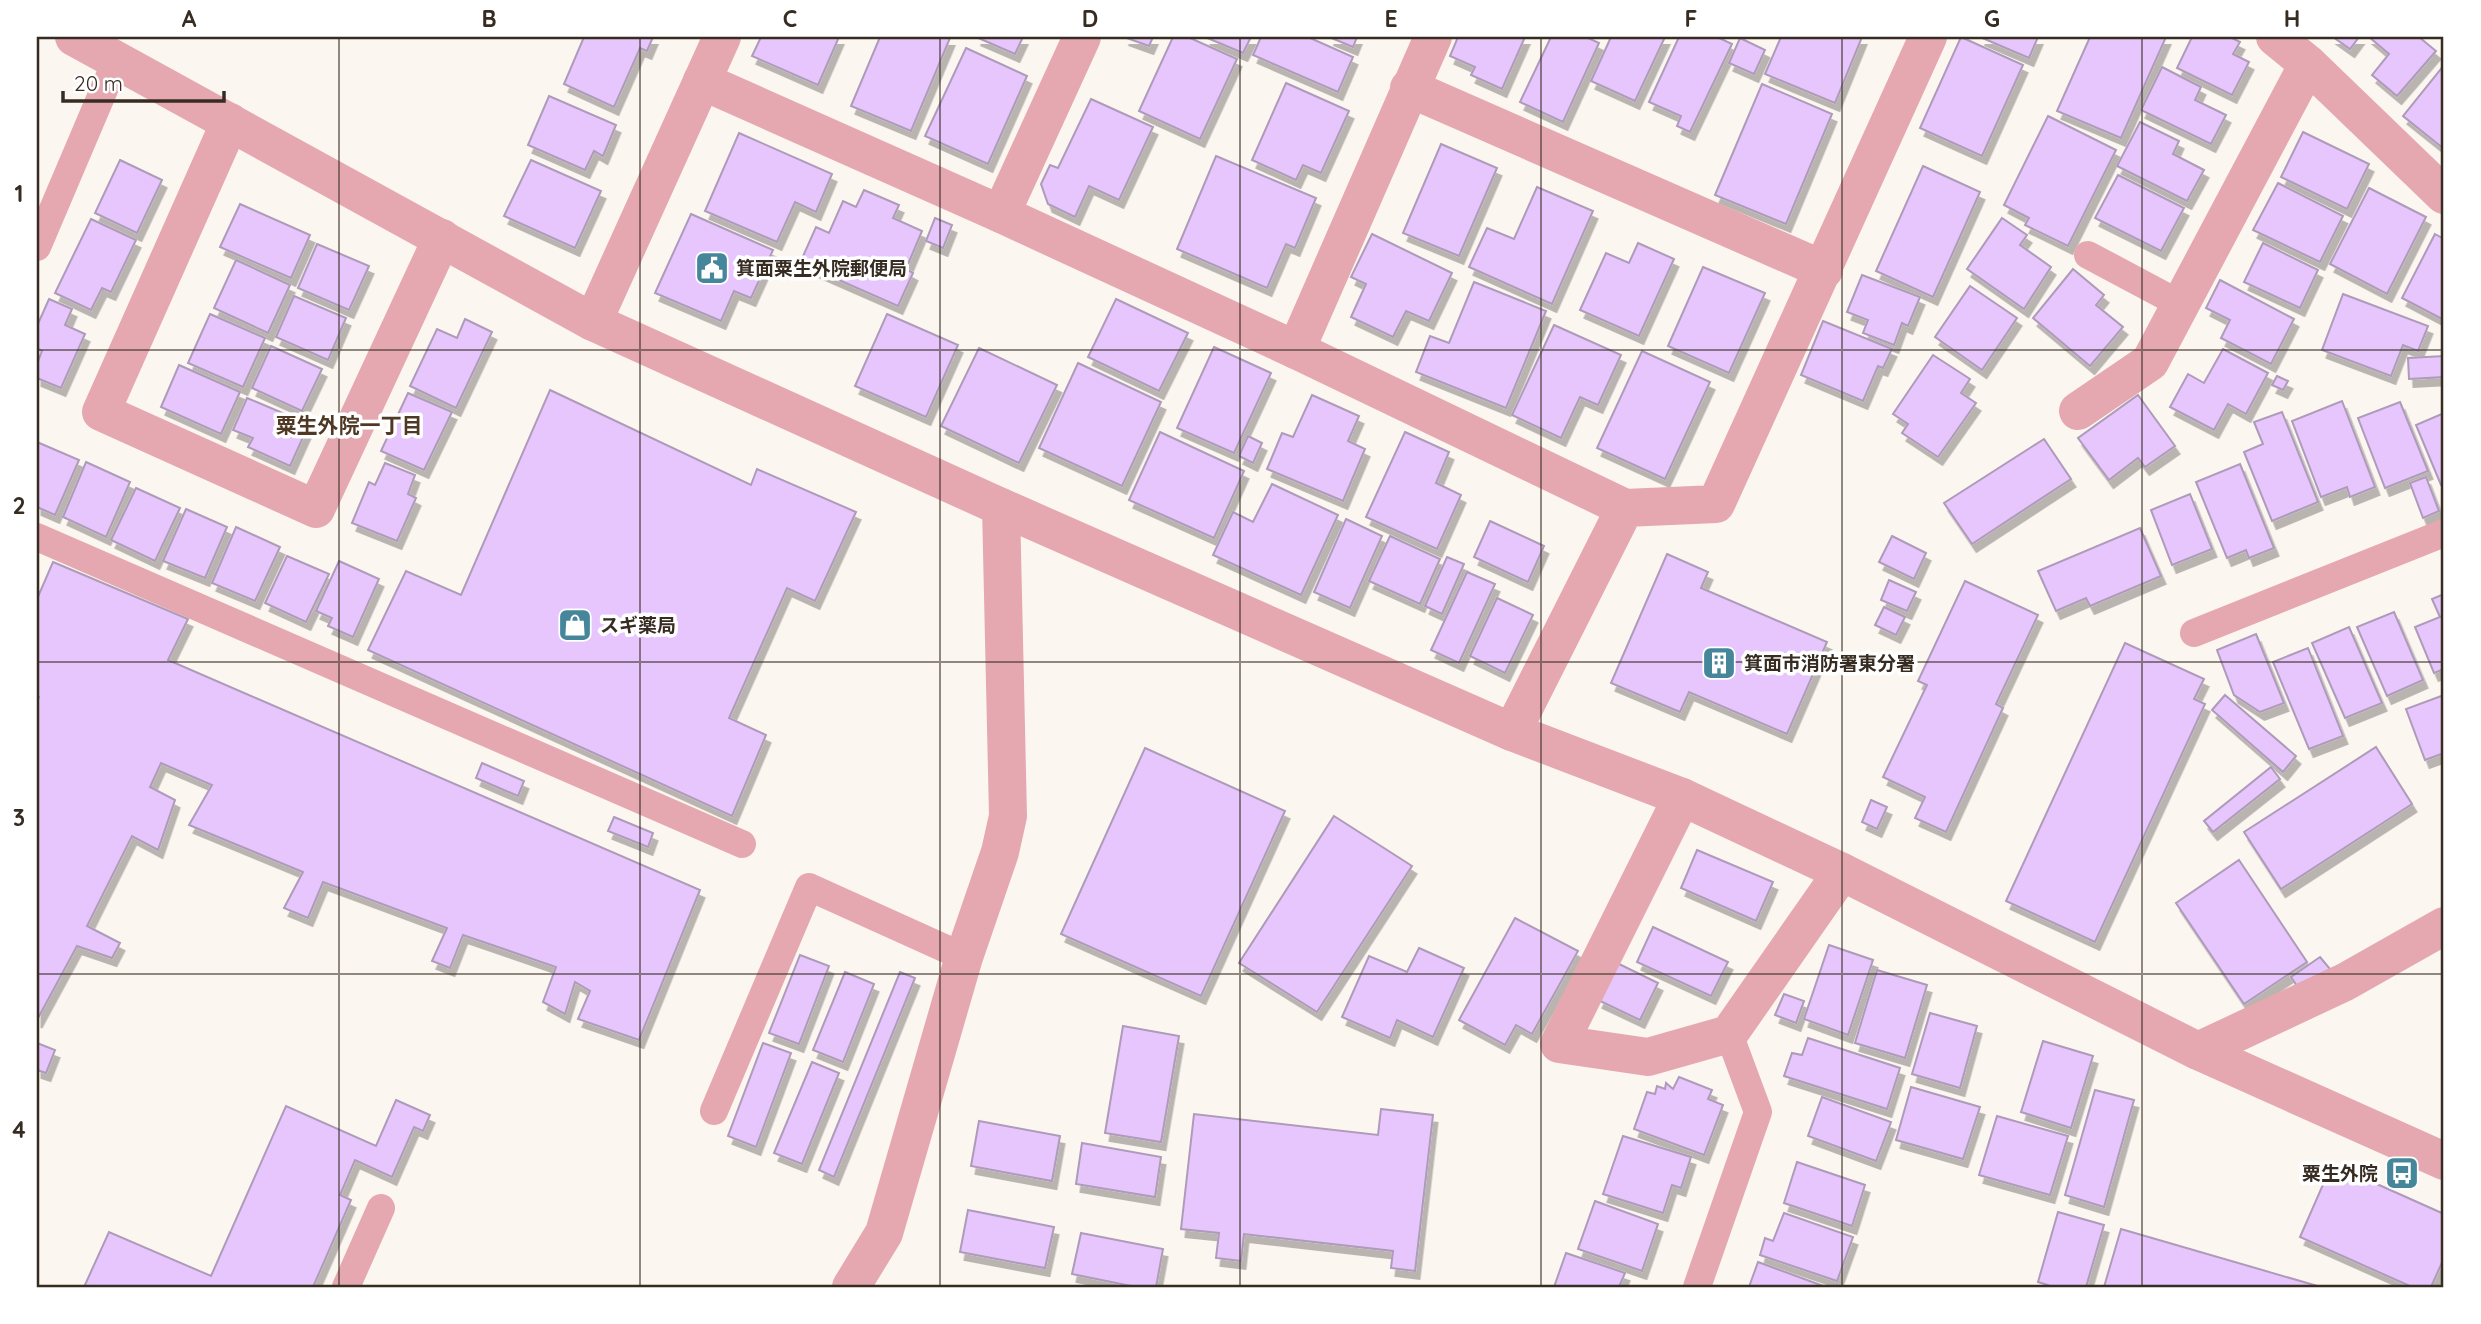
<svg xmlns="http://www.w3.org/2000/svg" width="2481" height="1324" viewBox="0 0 2481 1324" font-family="Quicksand,'Noto Sans JP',sans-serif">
<defs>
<filter id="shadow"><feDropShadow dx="4.5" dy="8" stdDeviation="0" flood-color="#0004"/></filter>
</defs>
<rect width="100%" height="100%" fill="#fcf6f0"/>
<g fill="#e7c6fd" stroke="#ad9bb9" stroke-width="2" filter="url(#shadow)">
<path d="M 584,37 L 653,37 L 647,51 L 640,48 L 614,107 L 564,84 Z"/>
<path d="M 761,37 L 839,37 L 818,85 L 752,56 Z"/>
<path d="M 880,37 L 950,38 L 911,131 L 851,106 Z"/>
<path d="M 976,37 L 1023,37 L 1015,54 Z"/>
<path d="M 1124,37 L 1153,37 L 1149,46 Z"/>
<path d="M 1173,37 L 1188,37 L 1237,59 L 1200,139 L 1139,111 Z"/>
<path d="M 1205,37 L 1251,37 L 1243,53 Z"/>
<path d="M 1261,37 L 1308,37 L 1353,57 L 1338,92 L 1253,55 Z"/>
<path d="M 1329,37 L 1357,37 L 1353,47 Z"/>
<path d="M 1458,37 L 1525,37 L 1502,89 L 1471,75 L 1475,67 L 1450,56 Z"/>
<path d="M 1551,37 L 1586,37 L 1599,43 L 1563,122 L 1520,102 Z"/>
<path d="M 1611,37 L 1665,37 L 1635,101 L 1591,81 Z"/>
<path d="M 1679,37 L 1717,37 L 1732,44 L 1690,132 L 1677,126 L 1681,116 L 1649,102 Z"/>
<path d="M 1781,37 L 1862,37 L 1835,103 L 1765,74 Z"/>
<path d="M 1961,37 L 2023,65 L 1982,156 L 1920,128 Z"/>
<path d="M 1980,37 L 2038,37 L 2029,58 Z"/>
<path d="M 2090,37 L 2166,37 L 2121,138 L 2057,111 Z"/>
<path d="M 2192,37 L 2230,37 L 2240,42 L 2233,54 L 2249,62 L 2232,95 L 2177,68 Z"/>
<path d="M 2333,37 L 2359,37 L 2350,49 Z"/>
<path d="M 2369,37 L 2419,37 L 2436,51 L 2397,96 L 2372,75 L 2389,54 Z"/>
<path d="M 1740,38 L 1765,50 L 1754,74 L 1729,63 Z"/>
<path d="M 966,48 L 1027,76 L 988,164 L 925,136 Z"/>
<path d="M 2444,65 L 2444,149 L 2403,116 Z"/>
<path d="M 2162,67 L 2201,87 L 2195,100 L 2226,115 L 2211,144 L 2141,110 Z"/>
<path d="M 1286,83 L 1349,111 L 1321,173 L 1303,165 L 1296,180 L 1252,160 Z"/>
<path d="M 1762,84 L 1832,114 L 1786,224 L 1715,195 Z"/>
<path d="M 549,96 L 616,125 L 603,156 L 594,151 L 585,170 L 528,145 Z"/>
<path d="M 1091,99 L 1153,127 L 1119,200 L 1089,186 L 1075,217 L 1048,204 L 1041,184 L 1050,165 L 1058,168 Z"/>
<path d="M 2048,116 L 2116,150 L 2068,246 L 2025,225 L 2029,218 L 2004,205 Z"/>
<path d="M 2140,122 L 2179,141 L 2173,154 L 2204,170 L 2187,201 L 2117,166 Z"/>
<path d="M 2303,132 L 2369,164 L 2347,209 L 2281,177 Z"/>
<path d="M 739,133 L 832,174 L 816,212 L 795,202 L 777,242 L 705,211 Z"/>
<path d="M 1441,144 L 1497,168 L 1459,256 L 1403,233 Z"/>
<path d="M 1216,156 L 1316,198 L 1295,248 L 1286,244 L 1267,288 L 1177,249 Z"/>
<path d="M 120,160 L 162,180 L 137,233 L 95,213 Z"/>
<path d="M 531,160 L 601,191 L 575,248 L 504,216 Z"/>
<path d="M 1923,166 L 1980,192 L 1933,297 L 1876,271 Z"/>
<path d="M 2118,175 L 2184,208 L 2161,251 L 2095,218 Z"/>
<path d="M 2278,183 L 2343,216 L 2320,262 L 2253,230 Z"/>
<path d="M 1537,187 L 1593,211 L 1552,304 L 1469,267 L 1487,228 L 1514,239 Z"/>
<path d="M 2369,188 L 2426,217 L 2387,294 L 2330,264 Z"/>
<path d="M 864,190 L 899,205 L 893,218 L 922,231 L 906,269 L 913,273 L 898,306 L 800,263 L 816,227 L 829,233 L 843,201 L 856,207 Z"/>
<path d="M 240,204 L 310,235 L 291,278 L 220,247 Z"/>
<path d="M 691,214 L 773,250 L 751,298 L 734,291 L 721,321 L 655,293 Z"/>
<path d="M 935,218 L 952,225 L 943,248 L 926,241 Z"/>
<path d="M 2002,218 L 2027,235 L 2020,245 L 2051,267 L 2024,309 L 1967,269 Z"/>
<path d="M 91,219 L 136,240 L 111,292 L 102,288 L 91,310 L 55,293 Z"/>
<path d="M 1372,234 L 1452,273 L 1429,321 L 1406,311 L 1393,337 L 1351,317 L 1366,284 L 1351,277 Z"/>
<path d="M 2435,234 L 2444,239 L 2444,320 L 2402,298 Z"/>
<path d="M 1638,243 L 1674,259 L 1639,336 L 1580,310 L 1606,253 L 1629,263 Z"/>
<path d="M 2263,243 L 2318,270 L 2300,308 L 2244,282 Z"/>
<path d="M 317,244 L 369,266 L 349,310 L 298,288 Z"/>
<path d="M 236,260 L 290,285 L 268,333 L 214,308 Z"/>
<path d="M 1703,267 L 1765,293 L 1729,373 L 1668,346 Z"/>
<path d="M 2073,269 L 2104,295 L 2096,305 L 2123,327 L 2090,366 L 2033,318 Z"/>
<path d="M 1862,275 L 1920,297 L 1908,326 L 1902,323 L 1894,345 L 1863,333 L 1868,320 L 1847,312 Z"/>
<path d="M 2220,280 L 2294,319 L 2271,364 L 2221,338 L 2230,320 L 2206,308 Z"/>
<path d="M 1474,282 L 1546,311 L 1506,408 L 1416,372 L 1430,336 L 1449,343 Z"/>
<path d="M 1970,286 L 2017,318 L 1982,370 L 1935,337 Z"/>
<path d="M 2343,294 L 2428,326 L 2418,351 L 2403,345 L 2391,376 L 2322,350 Z"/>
<path d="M 294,296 L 346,318 L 328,360 L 276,337 Z"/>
<path d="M 49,299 L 72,309 L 65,325 L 85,334 L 61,388 L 37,378 L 37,364 L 42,351 L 37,348 L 37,326 Z"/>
<path d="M 1116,299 L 1188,333 L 1159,391 L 1088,357 Z"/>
<path d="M 210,314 L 265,338 L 243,387 L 188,363 Z"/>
<path d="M 887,314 L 958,345 L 926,417 L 855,386 Z"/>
<path d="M 465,319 L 492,332 L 456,408 L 410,386 L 437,329 L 457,338 Z"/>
<path d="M 1823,321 L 1892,349 L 1883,368 L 1878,366 L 1863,401 L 1801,375 Z"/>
<path d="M 1554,325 L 1621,355 L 1598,405 L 1580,397 L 1561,438 L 1512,415 Z"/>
<path d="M 271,346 L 322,369 L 302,411 L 252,388 Z"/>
<path d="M 1214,347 L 1271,373 L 1234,453 L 1177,428 Z"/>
<path d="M 979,348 L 1057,385 L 1019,463 L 941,426 Z"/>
<path d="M 2223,349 L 2268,373 L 2246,414 L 2228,404 L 2214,430 L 2170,407 L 2188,374 L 2204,383 Z"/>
<path d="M 1642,351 L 1710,382 L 1665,479 L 1597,448 Z"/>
<path d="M 1933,355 L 1970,379 L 1961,393 L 1976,403 L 1938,457 L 1902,433 L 1908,424 L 1893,414 Z"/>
<path d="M 2444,356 L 2444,377 L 2409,379 L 2408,358 Z"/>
<path d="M 1078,363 L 1161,402 L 1122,486 L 1039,448 Z"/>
<path d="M 179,365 L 240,392 L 221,434 L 161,407 Z"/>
<path d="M 2277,376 L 2288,381 L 2283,390 L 2272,385 Z"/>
<path d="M 550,390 L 751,485 L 757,469 L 856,512 L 815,601 L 787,588 L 729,718 L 766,735 L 732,816 L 368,650 L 406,571 L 461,595 Z"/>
<path d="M 408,393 L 452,412 L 424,470 L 381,451 Z"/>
<path d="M 1312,395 L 1359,416 L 1348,441 L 1365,449 L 1343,501 L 1267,469 L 1282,433 L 1293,437 Z"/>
<path d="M 2138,395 L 2175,446 L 2145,467 L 2138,458 L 2109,480 L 2078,438 Z"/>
<path d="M 247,398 L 309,424 L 290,466 L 248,447 L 253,438 L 233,430 Z"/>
<path d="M 2342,401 L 2375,487 L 2350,497 L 2347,487 L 2321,497 L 2292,421 Z"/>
<path d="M 2400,402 L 2428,471 L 2385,488 L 2358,418 Z"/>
<path d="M 2282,412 L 2318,502 L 2272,521 L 2244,452 L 2263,444 L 2254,422 Z"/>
<path d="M 2444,413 L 2444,484 L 2441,485 L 2416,425 Z"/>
<path d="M 1160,432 L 1244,471 L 1214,538 L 1129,500 Z"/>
<path d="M 1405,432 L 1449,452 L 1436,483 L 1461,495 L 1437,549 L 1366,517 Z"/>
<path d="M 1248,436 L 1262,443 L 1253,463 L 1239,456 Z"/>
<path d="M 2044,439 L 2071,479 L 1972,544 L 1944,503 Z"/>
<path d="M 37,442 L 79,460 L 55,515 L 37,507 Z"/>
<path d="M 86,462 L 130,482 L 106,537 L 63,517 Z"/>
<path d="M 385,463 L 415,475 L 408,494 L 416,498 L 397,541 L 352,523 L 369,482 L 375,485 Z"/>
<path d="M 2240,464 L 2274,548 L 2249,558 L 2246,550 L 2227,558 L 2196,482 Z"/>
<path d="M 2426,477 L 2439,511 L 2423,518 L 2410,483 Z"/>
<path d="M 1272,484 L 1338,515 L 1301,595 L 1213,555 L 1233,512 L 1253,522 Z"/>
<path d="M 136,488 L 180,508 L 155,561 L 111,540 Z"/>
<path d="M 2190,494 L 2212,549 L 2172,565 L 2151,510 Z"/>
<path d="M 186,509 L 227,527 L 205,578 L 163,561 Z"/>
<path d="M 1346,519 L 1382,536 L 1350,608 L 1314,592 Z"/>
<path d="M 1490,521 L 1544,546 L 1528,582 L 1474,557 Z"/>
<path d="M 236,527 L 280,547 L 255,601 L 212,583 Z"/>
<path d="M 2140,528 L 2161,576 L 2090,606 L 2086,598 L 2056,611 L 2038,571 Z"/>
<path d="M 1390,536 L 1440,559 L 1420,604 L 1369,581 Z"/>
<path d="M 1892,536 L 1926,553 L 1914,579 L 1879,562 Z"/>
<path d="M 1667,554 L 1708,572 L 1701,588 L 1827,642 L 1787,734 L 1689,692 L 1680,712 L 1611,683 Z"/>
<path d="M 287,556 L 329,574 L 306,622 L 265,603 Z"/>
<path d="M 1447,557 L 1464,564 L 1442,614 L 1425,606 Z"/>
<path d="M 339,561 L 379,579 L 353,637 L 328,626 L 332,618 L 316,611 Z"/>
<path d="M 53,562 L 188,619 L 168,660 L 700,890 L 639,1040 L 578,1019 L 590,991 L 575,982 L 565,1014 L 543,1002 L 556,967 L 463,935 L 450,968 L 432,961 L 447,928 L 323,882 L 308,918 L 284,908 L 303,872 L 189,825 L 212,785 L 161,763 L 150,787 L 175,800 L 158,850 L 132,836 L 87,926 L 120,943 L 112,958 L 77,946 L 37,1020 L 37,702 L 39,697 L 37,696 L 37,599 Z"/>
<path d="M 1467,572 L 1495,584 L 1459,663 L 1431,650 Z"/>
<path d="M 1889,580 L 1916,592 L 1907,611 L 1881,600 Z"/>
<path d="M 1965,581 L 2038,615 L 1996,704 L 2003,708 L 1946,832 L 1915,818 L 1925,797 L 1883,777 L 1927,685 L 1918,681 Z"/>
<path d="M 2444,594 L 2444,669 L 2434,673 L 2415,627 L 2440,617 L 2432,599 Z"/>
<path d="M 1497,598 L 1533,615 L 1505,673 L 1470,656 Z"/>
<path d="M 1884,607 L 1905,617 L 1896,635 L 1875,625 Z"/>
<path d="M 2394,612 L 2423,680 L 2387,696 L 2357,627 Z"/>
<path d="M 2349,627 L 2382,703 L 2345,718 L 2312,643 Z"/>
<path d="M 2256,634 L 2284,703 L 2260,712 L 2234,695 L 2217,650 Z"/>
<path d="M 2125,643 L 2204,679 L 2194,699 L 2205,704 L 2095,942 L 2006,901 Z"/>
<path d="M 2308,648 L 2343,736 L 2309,749 L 2273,662 Z"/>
<path d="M 2225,695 L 2296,756 L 2283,772 L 2212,710 Z"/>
<path d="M 2444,695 L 2444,753 L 2425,760 L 2406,709 Z"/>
<path d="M 2376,747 L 2412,804 L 2281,889 L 2244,832 Z"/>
<path d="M 1145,748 L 1285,811 L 1201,996 L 1061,934 Z"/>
<path d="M 482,763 L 524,781 L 518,796 L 476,778 Z"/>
<path d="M 2271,767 L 2280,779 L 2213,832 L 2204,821 Z"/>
<path d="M 1871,800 L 1887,807 L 1877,829 L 1862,822 Z"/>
<path d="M 1334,816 L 1412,866 L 1317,1012 L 1239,963 Z"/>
<path d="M 614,817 L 653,833 L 648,847 L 608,831 Z"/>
<path d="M 1697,850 L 1773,882 L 1756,921 L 1681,888 Z"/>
<path d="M 2239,860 L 2307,962 L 2244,1004 L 2176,903 Z"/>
<path d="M 1515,918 L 1578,951 L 1532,1034 L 1516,1025 L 1505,1045 L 1459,1020 Z"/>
<path d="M 1653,927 L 1728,962 L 1711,996 L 1637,962 Z"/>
<path d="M 1829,945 L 1873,960 L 1848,1035 L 1804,1019 Z"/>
<path d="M 1419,948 L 1464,968 L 1433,1037 L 1397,1020 L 1390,1038 L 1342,1017 L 1369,956 L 1407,972 Z"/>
<path d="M 800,955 L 829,966 L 799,1044 L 769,1033 Z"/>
<path d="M 2320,957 L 2330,969 L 2299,989 L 2291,977 Z"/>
<path d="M 1617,963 L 1658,983 L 1640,1020 L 1598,1000 Z"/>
<path d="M 1877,970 L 1927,985 L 1905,1058 L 1855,1043 Z"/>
<path d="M 845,972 L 874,984 L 843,1062 L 813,1050 Z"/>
<path d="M 900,972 L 915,978 L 834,1177 L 819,1170 Z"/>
<path d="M 1784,994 L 1804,1001 L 1796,1023 L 1775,1015 Z"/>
<path d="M 1930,1013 L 1977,1026 L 1960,1088 L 1912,1074 Z"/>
<path d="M 1123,1026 L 1179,1036 L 1161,1142 L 1105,1133 Z"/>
<path d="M 1808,1038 L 1900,1068 L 1887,1109 L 1784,1076 L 1792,1053 L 1802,1055 Z"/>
<path d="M 2043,1041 L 2093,1056 L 2071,1128 L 2021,1112 Z"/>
<path d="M 37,1043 L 55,1050 L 46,1073 L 37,1070 Z"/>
<path d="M 763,1043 L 791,1053 L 756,1147 L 728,1136 Z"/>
<path d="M 812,1062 L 839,1073 L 802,1164 L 774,1153 Z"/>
<path d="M 1679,1077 L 1712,1090 L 1708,1099 L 1723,1105 L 1704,1155 L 1634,1129 L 1647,1092 L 1655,1094 L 1657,1086 L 1665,1089 L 1666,1083 L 1673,1089 Z"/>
<path d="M 1911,1087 L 1980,1107 L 1963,1159 L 1896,1140 Z"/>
<path d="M 2095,1090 L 2134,1100 L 2104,1207 L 2065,1195 Z"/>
<path d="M 1822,1097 L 1891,1122 L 1876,1161 L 1808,1136 Z"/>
<path d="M 396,1100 L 430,1115 L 423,1131 L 414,1127 L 392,1177 L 355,1160 L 340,1195 L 351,1200 L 313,1287 L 84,1287 L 109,1232 L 211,1276 L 286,1106 L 376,1146 Z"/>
<path d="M 1381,1109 L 1433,1115 L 1415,1271 L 1391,1268 L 1393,1251 L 1244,1234 L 1241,1261 L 1216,1258 L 1219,1233 L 1181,1229 L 1194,1114 L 1378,1135 Z"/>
<path d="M 1997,1116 L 2068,1136 L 2050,1195 L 1979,1175 Z"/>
<path d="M 979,1121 L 1060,1136 L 1052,1181 L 971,1166 Z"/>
<path d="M 1623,1136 L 1691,1157 L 1681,1188 L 1672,1185 L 1663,1213 L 1603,1194 Z"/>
<path d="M 1082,1143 L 1161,1157 L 1155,1197 L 1076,1184 Z"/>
<path d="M 1797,1162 L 1865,1185 L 1852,1226 L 1784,1203 Z"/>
<path d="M 2332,1164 L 2444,1214 L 2444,1258 L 2431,1287 L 2412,1287 L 2300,1237 Z"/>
<path d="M 1595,1201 L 1658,1224 L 1642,1271 L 1578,1249 Z"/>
<path d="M 968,1210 L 1054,1227 L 1045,1268 L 960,1252 Z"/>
<path d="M 2058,1212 L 2104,1225 L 2086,1287 L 2047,1287 L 2048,1285 L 2038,1282 Z"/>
<path d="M 1784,1213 L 1853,1237 L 1837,1281 L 1760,1255 L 1765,1238 L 1773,1241 Z"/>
<path d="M 2121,1229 L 2321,1287 L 2104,1287 Z"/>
<path d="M 1081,1233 L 1163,1249 L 1156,1287 L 1136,1287 L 1072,1274 Z"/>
<path d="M 1566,1253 L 1625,1273 L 1619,1287 L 1554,1287 Z"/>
<path d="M 1758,1262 L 1826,1287 L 1749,1287 Z"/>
</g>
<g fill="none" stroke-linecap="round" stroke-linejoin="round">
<g stroke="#e5a8b0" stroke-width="28">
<path d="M 37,247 L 117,59"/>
<path d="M 2088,255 L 2180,304"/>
<path d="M 37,537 L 742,844"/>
<path d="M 2194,633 L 2444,533"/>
<path d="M 714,1111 L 809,887 L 964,957"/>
<path d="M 346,1287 L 381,1208"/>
<path d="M 1697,1287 L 1758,1112 L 1729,1034"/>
</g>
<g stroke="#e5a8b0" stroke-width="38">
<path d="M 74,37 L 593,322 L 1001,507 L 1512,732 L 1682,797 L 1842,872 L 2198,1051 L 2444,1161"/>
<path d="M 2275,37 L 2308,64 L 2444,195"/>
<path d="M 702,81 L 1001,214 L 1296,350 L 1625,508"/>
<path d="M 1409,88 L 1824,270"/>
<path d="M 230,122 L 101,412 L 316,509 L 442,238"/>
<path d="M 1001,214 L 1082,37"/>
<path d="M 593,322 L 722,37"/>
<path d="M 1296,350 L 1433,37"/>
<path d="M 2078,411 L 2150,362 L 2308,64"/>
<path d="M 1512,732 L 1625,508 L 1716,504 L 1928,37"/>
<path d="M 1682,797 L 1559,1044 L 1648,1057 L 1729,1034 L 1842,872"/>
<path d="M 2198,1051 L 2345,982 L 2444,926"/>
<path d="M 851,1287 L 884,1233 L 964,957 L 1000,852 L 1008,816 L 1001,507"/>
</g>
</g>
<path fill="none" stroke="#372c22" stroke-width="2" stroke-opacity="0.55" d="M 339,37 L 339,1287M 640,37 L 640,1287M 940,37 L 940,1287M 1240,37 L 1240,1287M 1541,37 L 1541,1287M 1842,37 L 1842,1287M 2142,37 L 2142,1287M 37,350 L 2444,350M 37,662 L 2444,662M 37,974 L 2444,974"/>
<defs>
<g id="civic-square" transform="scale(1.75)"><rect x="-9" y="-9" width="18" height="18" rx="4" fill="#46869a" stroke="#fff"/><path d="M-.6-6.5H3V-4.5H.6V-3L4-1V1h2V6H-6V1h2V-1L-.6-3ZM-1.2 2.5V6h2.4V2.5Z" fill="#fff"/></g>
<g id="shop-square" transform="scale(1.75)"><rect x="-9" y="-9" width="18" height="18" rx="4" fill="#46869a" stroke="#fff"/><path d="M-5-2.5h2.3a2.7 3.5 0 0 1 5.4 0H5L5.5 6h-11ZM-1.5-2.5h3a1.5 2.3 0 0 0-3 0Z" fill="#fff"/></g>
<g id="building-square" transform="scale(1.75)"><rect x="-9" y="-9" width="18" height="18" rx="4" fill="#46869a" stroke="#fff"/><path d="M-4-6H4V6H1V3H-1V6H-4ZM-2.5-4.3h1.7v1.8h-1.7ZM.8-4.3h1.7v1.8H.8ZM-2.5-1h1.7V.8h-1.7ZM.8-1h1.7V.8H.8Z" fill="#fff"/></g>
<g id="bus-square" transform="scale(1.75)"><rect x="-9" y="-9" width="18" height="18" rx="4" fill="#46869a" stroke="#fff"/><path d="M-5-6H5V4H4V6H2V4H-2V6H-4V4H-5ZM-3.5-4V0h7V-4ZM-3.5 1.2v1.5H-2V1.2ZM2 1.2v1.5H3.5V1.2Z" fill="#fff"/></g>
</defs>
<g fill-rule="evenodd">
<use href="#civic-square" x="712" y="268"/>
<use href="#shop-square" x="575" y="625"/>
<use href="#building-square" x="1719" y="663"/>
<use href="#bus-square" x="2402" y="1173"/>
</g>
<g text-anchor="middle" stroke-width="7" stroke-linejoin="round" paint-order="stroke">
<g font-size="19" font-weight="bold" fill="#372c22" stroke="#fff" text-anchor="start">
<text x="736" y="275">箕面粟生外院郵便局</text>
<text x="600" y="632">スギ薬局</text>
<text x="1744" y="670">箕面市消防署東分署</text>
<text x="2378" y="1180" text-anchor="end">粟生外院</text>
</g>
<g font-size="21" font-weight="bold" fill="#503924" stroke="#fff">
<text x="349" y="433">粟生外院一丁目</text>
</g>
</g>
<rect width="2481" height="1324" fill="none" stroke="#ffffff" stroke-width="77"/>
<path d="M63 91v10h161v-10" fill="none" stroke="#372c22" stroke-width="3.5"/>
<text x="74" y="91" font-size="21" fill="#372c22" stroke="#ffffff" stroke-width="5" paint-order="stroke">20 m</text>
<rect x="38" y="38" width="2404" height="1248" fill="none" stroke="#372c22" stroke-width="2.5"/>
<g font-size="23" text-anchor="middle" font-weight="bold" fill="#372c22">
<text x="189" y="27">A</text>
<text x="489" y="27">B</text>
<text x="790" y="27">C</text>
<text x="1090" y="27">D</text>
<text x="1391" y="27">E</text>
<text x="1691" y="27">F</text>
<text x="1992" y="27">G</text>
<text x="2292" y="27">H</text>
<text x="19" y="202">1</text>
<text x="19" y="514">2</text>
<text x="19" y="826">3</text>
<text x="19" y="1138">4</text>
</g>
</svg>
